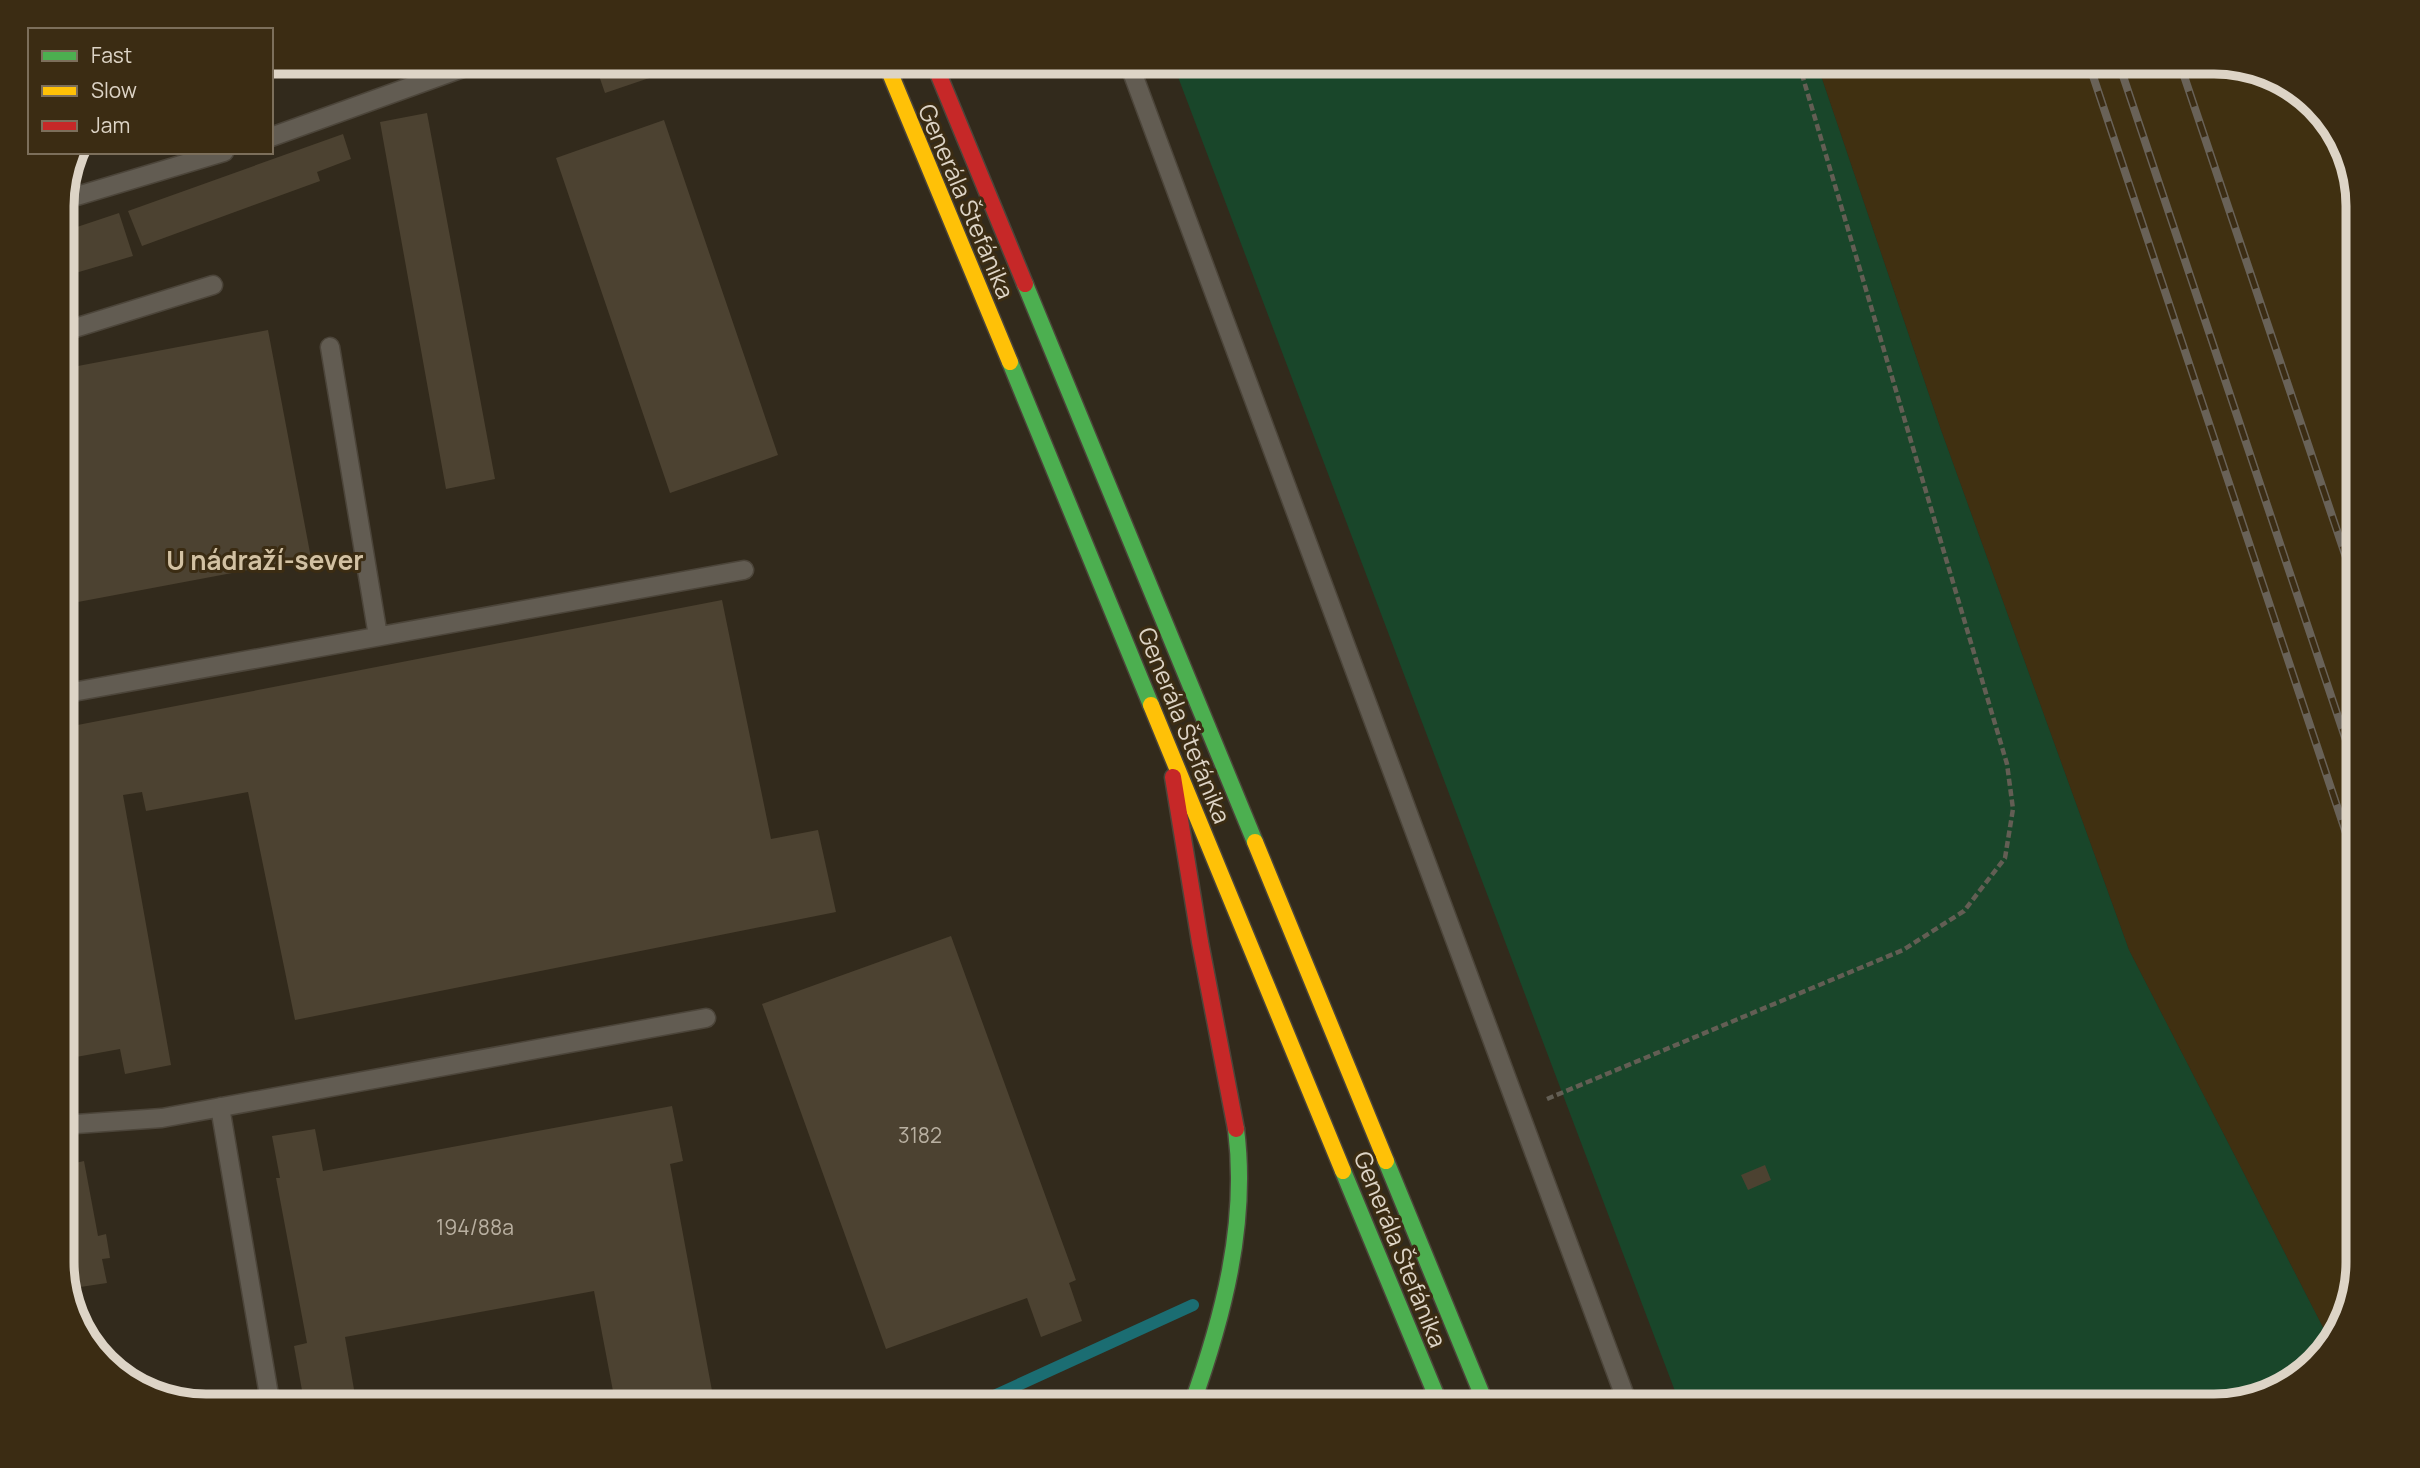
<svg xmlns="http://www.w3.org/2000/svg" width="2420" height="1468" viewBox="0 0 2420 1468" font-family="Manrope,sans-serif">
<rect width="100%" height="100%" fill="#322a1c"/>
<path fill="#403011" d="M1816,61H2214L2287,81L2339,133L2358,197L2359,1263L2339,1335L2331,1343L2129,950L1941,430Z"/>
<path fill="#19462a" d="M1172,61H1816L1941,430L2129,950L2331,1343L2287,1387L2215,1407H1681Z"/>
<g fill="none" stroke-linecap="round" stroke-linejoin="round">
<path stroke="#1b6d72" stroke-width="12" d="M970,1407L1193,1305"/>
</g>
<path fill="#4c4231" d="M613,61H660L664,73L605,93L596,67Z
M427,113L495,479L446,489L380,122Z
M664,120L778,455L670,493L556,158Z
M343,134L351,159L317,172L320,181L142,246L128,211Z
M119,213L133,256L62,277V232Z
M268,330L311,558L62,605V369Z
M722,600L771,839L818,830L836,912L295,1020L248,792L146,811L142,792L123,795L171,1065L125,1074L120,1049L65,1059L62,1040V728Z
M951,936L1076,1280L1069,1283L1082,1321L1041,1337L1027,1298L886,1349L762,1004Z
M672,1106L683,1161L670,1164L715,1407H616L594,1291L345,1337L357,1407H305L294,1346L307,1343L276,1178H280L272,1136L315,1129L323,1171Z
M84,1161L98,1236L106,1234L110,1258L102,1259L107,1283L67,1289L62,1271V1166Z
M1765,1165L1771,1180L1748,1190L1741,1175Z"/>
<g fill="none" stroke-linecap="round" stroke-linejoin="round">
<g stroke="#4c453a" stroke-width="21">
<path id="lane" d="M1128,61L1629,1407
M271,137L482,61
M62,196H77L224,152
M62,332L213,285
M330,347L378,636
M62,694L744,570
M220,1107L271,1407
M62,1125L162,1118L706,1018"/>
</g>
<g stroke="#4c453a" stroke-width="19">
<path id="fast" d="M1025,284L1255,842
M1010,362L1151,705
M1386,1161L1487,1407
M1343,1171L1441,1407
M1191,1407C1223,1318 1248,1224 1236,1129"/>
</g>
<g stroke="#4c453a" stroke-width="19">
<path id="slow" d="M885,61L1010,362
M1151,705L1343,1171
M1255,842L1386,1161"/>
</g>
<g stroke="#4c453a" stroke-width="19">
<path id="jam" d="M933,61L1025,284
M1173,777L1200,942L1236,1129"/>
</g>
<path stroke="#635e54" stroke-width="4.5" stroke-dasharray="7 3.5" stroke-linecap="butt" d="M1547,1099L1903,950L1964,911L2005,858L2013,809L2007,764L1798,61"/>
<use href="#lane" stroke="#625c52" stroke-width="18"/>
<use href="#fast" stroke="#4caf50" stroke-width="16"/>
<use href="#slow" stroke="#ffc107" stroke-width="16"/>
<use href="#jam" stroke="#c62828" stroke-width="16"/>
<g stroke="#696258" stroke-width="8">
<path id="rail" d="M2088,61L2359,872
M2118,61L2359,779
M2179,61L2359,596"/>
</g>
<use href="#rail" stroke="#3b2c13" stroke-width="5" stroke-dasharray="16" stroke-linecap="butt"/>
</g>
<g text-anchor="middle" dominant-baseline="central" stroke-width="6" stroke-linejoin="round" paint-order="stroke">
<g font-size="21" fill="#b9b0a1">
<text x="920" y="1135">3182</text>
<text x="475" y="1227">194/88a</text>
</g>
<g font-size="24" fill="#ddd4c6" stroke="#3b2c13">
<text transform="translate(967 201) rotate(67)">Generála Štefánika</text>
<text transform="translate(1185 725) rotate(68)">Generála Štefánika</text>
<text transform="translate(1401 1249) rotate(68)">Generála Štefánika</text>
</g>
<g font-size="26" font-weight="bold" fill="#d2c1a3" stroke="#3b2c13">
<text x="265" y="560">U nádraží-sever</text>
</g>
</g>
<path d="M0 0H2420V1468H0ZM206 74H2214A132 132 0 0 1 2346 206V1262A132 132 0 0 1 2214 1394H206A132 132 0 0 1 74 1262V206A132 132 0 0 1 206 74Z" fill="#3b2c13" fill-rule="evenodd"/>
<path fill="none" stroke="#ddd4c6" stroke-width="9" d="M206 74H2214A132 132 0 0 1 2346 206V1262A132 132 0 0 1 2214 1394H206A132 132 0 0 1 74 1262V206A132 132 0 0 1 206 74Z"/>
<rect x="28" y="28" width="245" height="126" fill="#3b2c13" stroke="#7c6f5b" stroke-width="2"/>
<rect x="42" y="51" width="35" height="10" fill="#4caf50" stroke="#7c6f5b" stroke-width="2"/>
<text x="91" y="63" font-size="21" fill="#ddd4c6">Fast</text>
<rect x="42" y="86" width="35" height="10" fill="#ffc107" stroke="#7c6f5b" stroke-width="2"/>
<text x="91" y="98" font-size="21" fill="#ddd4c6">Slow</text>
<rect x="42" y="121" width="35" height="10" fill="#c62828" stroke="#7c6f5b" stroke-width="2"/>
<text x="91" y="133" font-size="21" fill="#ddd4c6">Jam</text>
</svg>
